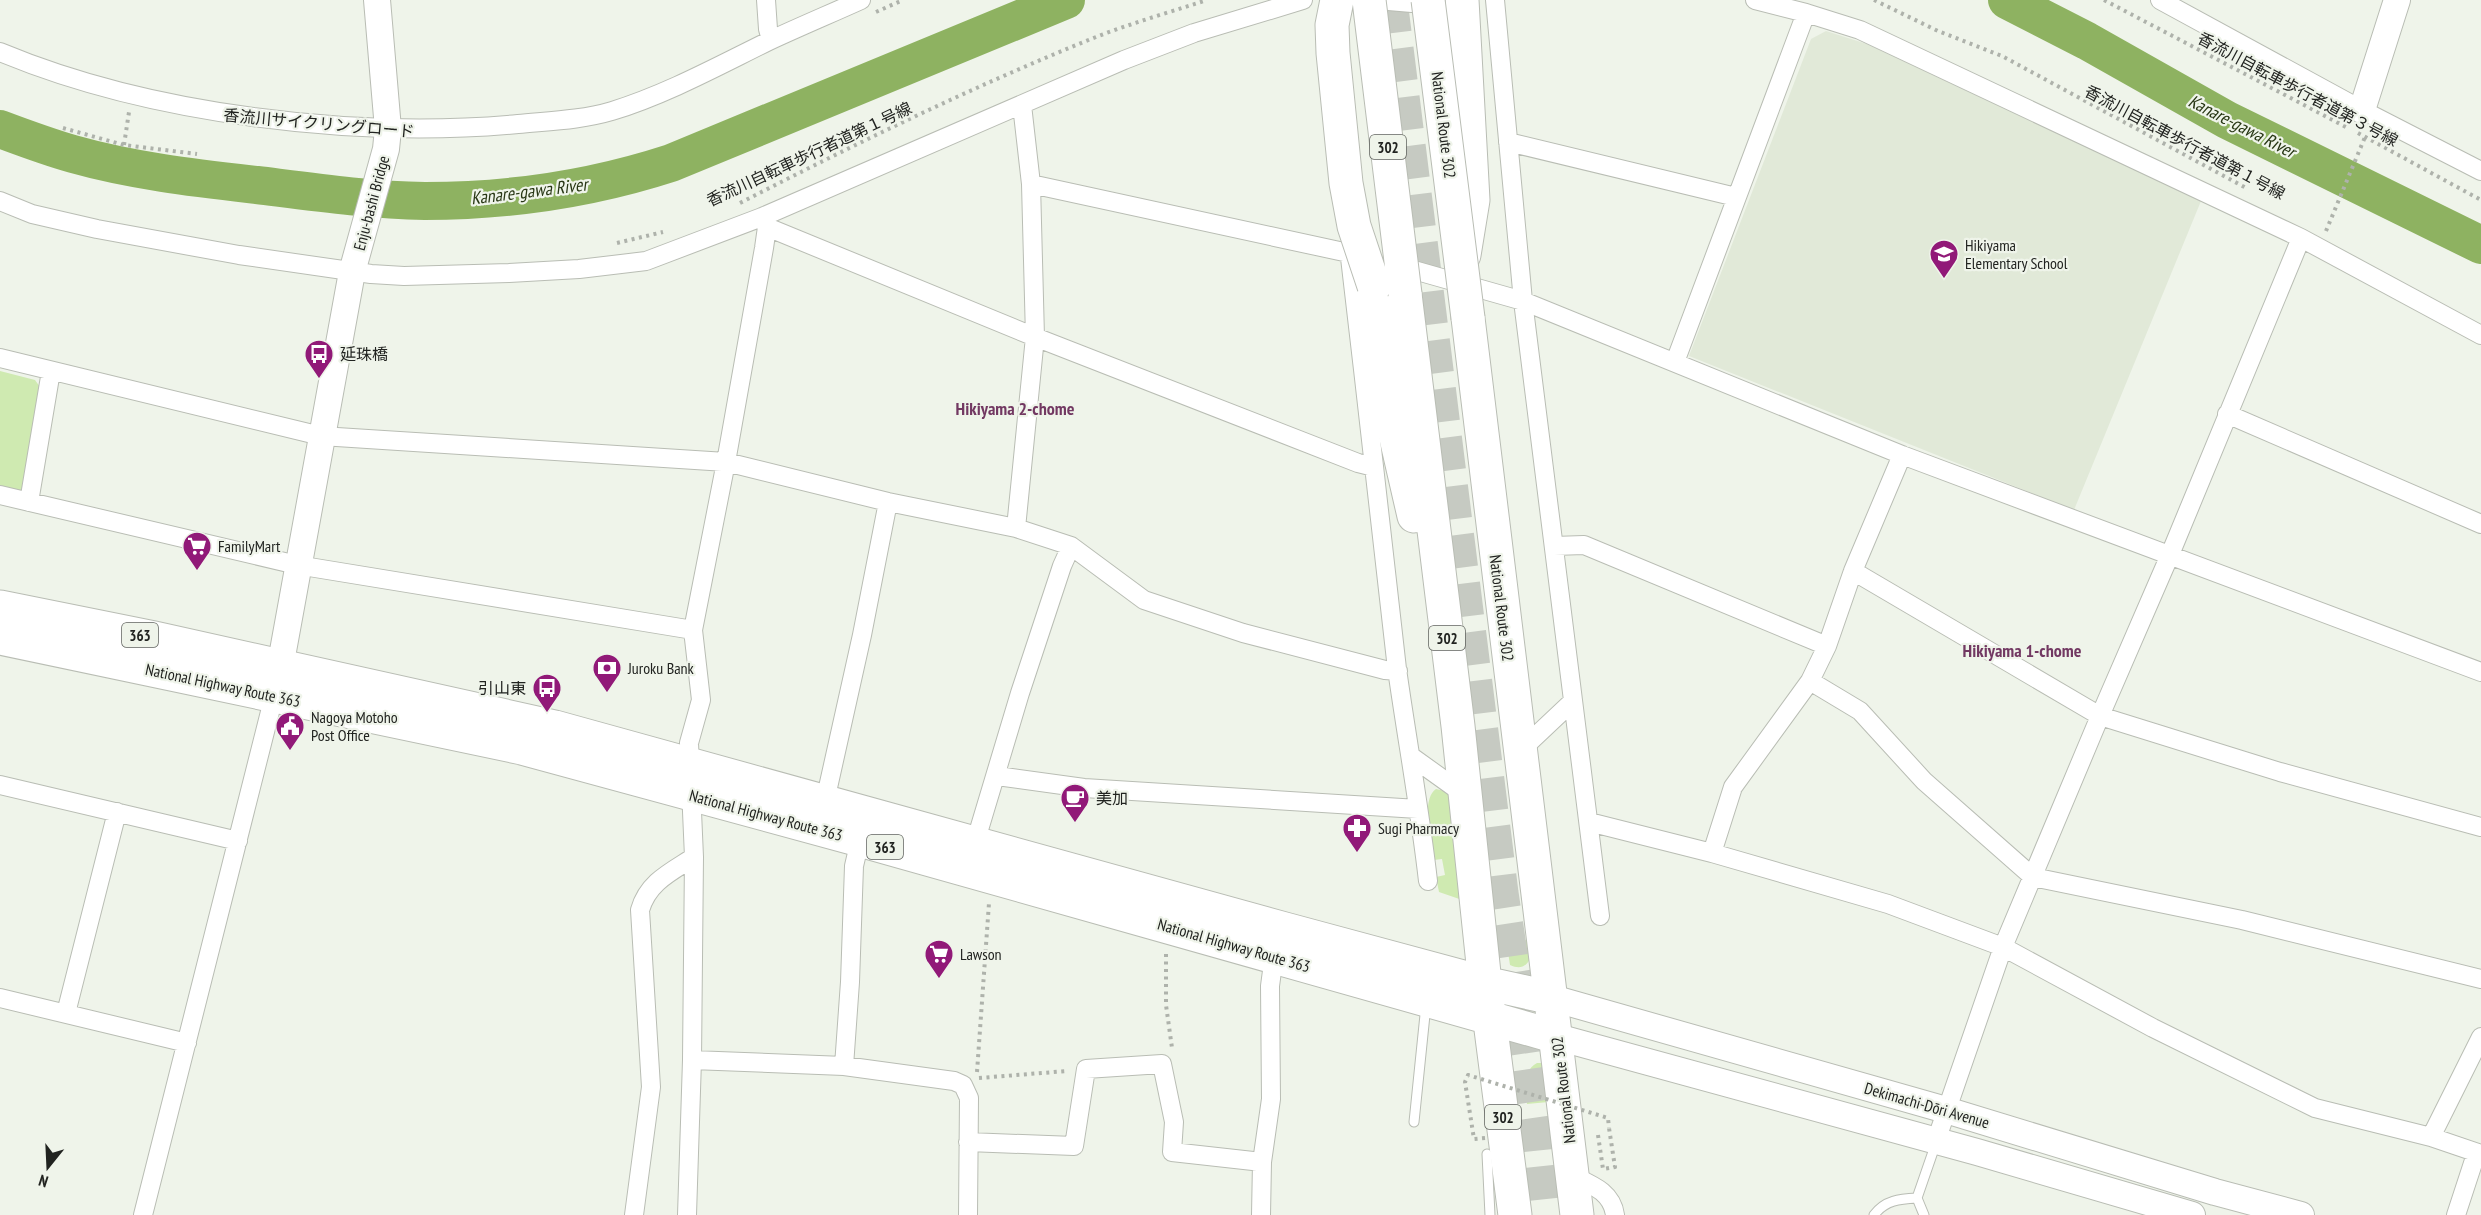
<svg xmlns="http://www.w3.org/2000/svg" width="2481" height="1215" viewBox="0 0 2481 1215" font-family="'PT Sans Narrow','Noto Sans JP',sans-serif">
<rect width="100%" height="100%" fill="#eff4ea"/>
<path fill="#e1e9d8" d="M1826,31L1867,44L2201,201L2074,510L1689,356L1811,39Z"/>
<path fill="#cfeab1" d="M0,371L35,380L40,387L26,489L15,493L0,489Z
M1436,789L1449,792L1471,903L1439,892L1436,877L1445,875L1442,859L1434,860C1432,842 1420,800 1436,789Z
M1505,933L1528,941L1530,959C1525,968 1519,969 1510,965Z
M1537,1063H1543L1559,1101L1527,1104C1526,1089 1522,1071 1537,1063Z"/>
<g fill="none" stroke-linecap="round" stroke-linejoin="round">
<path stroke="#8eb261" stroke-width="38" d="M2007,0L2087,41L2227,120L2481,245
M0,129C24,138 48,147 73,154C133,171 196,178 257,185C313,192 369,200 425,201C509,201 591,189 671,163L1066,0"/>
<path stroke="#c6cac2" stroke-width="33" stroke-dasharray="33 16" stroke-linecap="butt" d="M1391,0L1502,893L1536,1121L1546,1215"/>
<g stroke="#b9bdb4" stroke-width="11">
<path id="lane" d="M1414,1122L1426,1005
M1487,1154L1490,1215
M1874,1215C1885,1200 1900,1199 1917,1198
M1924,1215L1917,1198L1936,1143"/>
</g>
<g stroke="#b9bdb4" stroke-width="20">
<path id="street" d="M766,0L768,29L771,40
M1377,0L1412,3L1423,0
M1495,0L1523,301L1600,916
M1755,0L1806,13L1860,30L2301,238L2481,335
M2160,0L2362,110L2481,171
M0,52C151,115 356,139 518,124C548,121 582,120 612,111C667,94 718,66 769,41C799,27 830,14 861,0
M1508,142L1736,197
M1031,184L1367,257
M0,201L32,214L97,229L239,255L371,274L404,276L509,273L579,269L646,261L762,217L1124,60L1194,33L1303,0
M767,227L1035,337L1358,463L1374,467
M1349,249C1366,389 1380,530 1397,669C1407,740 1420,810 1428,881
M1396,265L1523,301L1902,455L2481,672
M0,358L321,436L726,462L888,502L1016,528L1071,546L1144,600L1243,633L1385,670L1398,671
M1675,362L1806,13
M2227,414L2481,524
M0,495L297,565L693,630
M29,502L51,371
M1016,528L1035,337L1031,184L1022,105
M1554,546L1584,545L1827,646
M1853,571L2100,716L2280,772L2481,827
M1810,681L1860,711L1924,781L2033,877L2242,920L2481,979
M1520,751L1573,701
M1412,757L1465,795
M997,776L1084,788L1418,809
M0,785L238,841
M825,801L862,635L888,502
M1589,822L1712,853L1888,904L2003,947L2153,1028L2315,1108L2431,1137L2481,1154
M975,843L1020,693L1062,566L1071,546
M1712,853L1733,787L1810,681L1827,646L1853,571L1902,455
M0,998L187,1043
M66,1013L117,812
M692,1060L844,1066L954,1081L963,1085L969,1098L968,1215
M844,1066L850,982L854,866L860,840
M2431,1137L2481,1037
M1936,1141L2003,947L2100,716L2169,557L2301,238
M968,1142L1074,1146L1086,1069L1162,1064L1174,1122L1172,1152L1262,1162
M1573,1176C1592,1185 1612,1192 1615,1215
M143,1215L274,696
M634,1215L651,1087L640,910C648,882 671,872 694,857
M687,1215L692,1060L694,857L689,743L701,700L693,630L726,462L764,248L767,227L762,217
M1261,1215L1262,1162L1271,1099L1270,986L1274,956
M2456,1215L2476,1154"/>
</g>
<g stroke="#b9bdb4" stroke-width="28">
<path id="secondary" d="M2362,110L2397,0
M277,684L352,272L386,149L388,129L377,0
M1552,998L1946,1110L2215,1192L2301,1215
M1557,1037L1977,1152L2192,1215"/>
</g>
<g stroke="#b9bdb4" stroke-width="35">
<path id="highway" d="M1462,0L1473,200L1464,255
M1374,286L1391,416L1414,516
M1405,294L1458,726L1485,983L1515,1215
M1468,318L1577,1215
M0,607L154,638L555,727L1285,929L1485,983L1552,998
M0,638L522,748L860,840L1557,1037"/>
</g>
<path stroke="#aeb2ab" stroke-width="4" stroke-dasharray="3 4.5" stroke-linecap="butt" d="M1874,0L1938,31L2002,56L2248,189
M2104,0L2346,127
M876,12L903,0
M63,128L124,145L197,154
M2358,133L2481,200
M124,145L129,112
M740,203C853,145 968,89 1086,41C1125,25 1167,13 1207,0
M2326,231L2365,137
M617,243L663,232
M1166,954V1005L1172,1048
M977,1072L989,903
M979,1078L1067,1071
M1598,1135L1603,1169L1615,1167L1609,1128"/>
<use href="#lane" stroke="#fff" stroke-width="9"/>
<use href="#street" stroke="#fff" stroke-width="18"/>
<use href="#secondary" stroke="#fff" stroke-width="26"/>
<use href="#highway" stroke="#fff" stroke-width="33"/>
<g stroke="#b9bdb4" stroke-width="35" stroke-linecap="butt">
<path id="highway-bridge" d="M1337,0L1332,25L1333,53L1346,183L1354,226L1374,286
M1369,0L1405,294
M1428,0L1468,318"/>
</g>
<path stroke="#aeb2ab" stroke-width="4" stroke-dasharray="3 4.5" stroke-linecap="butt" d="M1485,1138L1474,1139L1465,1082L1468,1075L1608,1118L1609,1128"/>
<use href="#highway-bridge" stroke="#fff" stroke-width="33"/>
</g>
<defs>
<g id="school-pin" transform="scale(1.5)"><path d="M0 17L-7.5 6A9.5 9.5 0 1 1 7.5 6Z" fill="#911978" stroke="#eff4ea"/><path d="M0-5L7-2L0 1L-7-2ZM-4 1L0 2.5L4 1V4Q0 6-4 4Z" fill="#fff"/></g>
<g id="bus-pin" transform="scale(1.5)"><path d="M0 17L-7.5 6A9.5 9.5 0 1 1 7.5 6Z" fill="#911978" stroke="#eff4ea"/><path d="M-5-6H5V4H4V6H2V4H-2V6H-4V4H-5ZM-3.5-4V0h7V-4ZM-3.5 1.2v1.5H-2V1.2ZM2 1.2v1.5H3.5V1.2Z" fill="#fff"/></g>
<g id="supermarket-pin" transform="scale(1.5)"><path d="M0 17L-7.5 6A9.5 9.5 0 1 1 7.5 6Z" fill="#911978" stroke="#eff4ea"/><path d="M-6-5.5h2.5l.6 2H6L4.5 2H-2.5L-4.4-4H-6ZM-1.5 3.2a1.3 1.3 0 1 0 .1 0ZM3 3.2a1.3 1.3 0 1 0 .1 0Z" fill="#fff"/></g>
<g id="bank-pin" transform="scale(1.5)"><path d="M0 17L-7.5 6A9.5 9.5 0 1 1 7.5 6Z" fill="#911978" stroke="#eff4ea"/><path d="M-6-4H6V4H-6ZM0-2.3a2.3 2.3 0 1 0 0 4.6a2.3 2.3 0 1 0 0-4.6Z" fill="#fff"/></g>
<g id="civic-pin" transform="scale(1.5)"><path d="M0 17L-7.5 6A9.5 9.5 0 1 1 7.5 6Z" fill="#911978" stroke="#eff4ea"/><path d="M-.6-6.5H3V-4.5H.6V-3L4-1V1h2V6H-6V1h2V-1L-.6-3ZM-1.2 2.5V6h2.4V2.5Z" fill="#fff"/></g>
<g id="cafe-pin" transform="scale(1.5)"><path d="M0 17L-7.5 6A9.5 9.5 0 1 1 7.5 6Z" fill="#911978" stroke="#eff4ea"/><path d="M-5.5-4.5H6V0H3Q3 3.5 0 3.5H-2.5Q-5.5 3.5-5.5 0ZM3-3.2v2h1.7v-2ZM-6 4.5H4V6H-6Z" fill="#fff"/></g>
<g id="pharmacy-pin" transform="scale(1.5)"><path d="M0 17L-7.5 6A9.5 9.5 0 1 1 7.5 6Z" fill="#911978" stroke="#eff4ea"/><path d="M-2-6h4v4h4v4h-4v4h-4v-4h-4v-4h4Z" fill="#fff"/></g>
</defs>
<g fill-rule="evenodd">
<use href="#school-pin" x="1944" y="254"/>
<use href="#bus-pin" x="319" y="354"/>
<use href="#supermarket-pin" x="197" y="546"/>
<use href="#bank-pin" x="607" y="668"/>
<use href="#bus-pin" x="547" y="688"/>
<use href="#civic-pin" x="290" y="726"/>
<use href="#cafe-pin" x="1075" y="798"/>
<use href="#pharmacy-pin" x="1357" y="828"/>
<use href="#supermarket-pin" x="939" y="954"/>
</g>
<g text-anchor="middle" dominant-baseline="central" stroke-width="4.5" stroke-linejoin="round" paint-order="stroke">
<g fill="#eff4ea" stroke="#5f625d" stroke-width="1.5">
<rect x="1370" y="135" width="36" height="24" rx="4.5"/>
<rect x="122" y="623" width="36" height="24" rx="4.5"/>
<rect x="1429" y="626" width="36" height="24" rx="4.5"/>
<rect x="867" y="835" width="36" height="24" rx="4.5"/>
<rect x="1485" y="1105" width="36" height="24" rx="4.5"/>
</g>
<g font-size="15" font-weight="bold" fill="#212320">
<text x="1388" y="147">302</text>
<text x="140" y="635">363</text>
<text x="1447" y="638">302</text>
<text x="885" y="847">363</text>
<text x="1503" y="1117">302</text>
</g>
<g font-size="16" fill="#212320" stroke="#eff4ea">
<text transform="translate(2298 89) rotate(28)">香流川自転車歩行者道第３号線</text>
<text transform="translate(319 123) rotate(5)">香流川サイクリングロード</text>
<text transform="translate(1444 125) rotate(83)">National Route 302</text>
<text transform="translate(2185 142) rotate(28)">香流川自転車歩行者道第１号線</text>
<text transform="translate(809 154) rotate(-25)">香流川自転車歩行者道第１号線</text>
<text transform="translate(371 203) rotate(-75)">Enju-bashi Bridge</text>
<text transform="translate(1502 608) rotate(83)">National Route 302</text>
<text transform="translate(223 685) rotate(12)">National Highway Route 363</text>
<text transform="translate(766 815) rotate(15)">National Highway Route 363</text>
<text transform="translate(1234 945) rotate(16)">National Highway Route 363</text>
<text transform="translate(1563 1090) rotate(-97)">National Route 302</text>
<text transform="translate(1927 1105) rotate(16)">Dekimachi-Dōri Avenue</text>
</g>
<g font-size="16" fill="#212320" stroke="#eff4ea" text-anchor="start">
<text x="1965" y="245">Hikiyama<tspan x="1965" dy="18">Elementary School</tspan></text>
<text x="340" y="354">延珠橋</text>
<text x="218" y="546">FamilyMart</text>
<text x="628" y="668">Juroku Bank</text>
<text x="526" y="688" text-anchor="end">引山東</text>
<text x="311" y="717">Nagoya Motoho<tspan x="311" dy="18">Post Office</tspan></text>
<text x="1096" y="798">美加</text>
<text x="1378" y="828">Sugi Pharmacy</text>
<text x="960" y="954">Lawson</text>
</g>
<g font-size="18" font-style="italic" fill="#283715" stroke="#eff4ea">
<text transform="translate(2242 126) rotate(27)">Kanare-gawa River</text>
<text transform="translate(529 191) rotate(-7)">Kanare-gawa River</text>
</g>
<g font-size="18" font-weight="bold" fill="#723862" stroke="#eff4ea">
<text x="1015" y="408">Hikiyama 2-chome</text>
<text x="2022" y="650">Hikiyama 1-chome</text>
</g>
</g>
<g transform="translate(48 1167) rotate(198)" stroke="#eff4ea" stroke-width="4.5" paint-order="stroke">
<path d="M0-4.5L10 22L0 15L-10 22Z" fill="#212320"/>
<text y="-9" font-size="16" font-weight="bold" text-anchor="middle" fill="#212320">N</text>
</g>
</svg>
